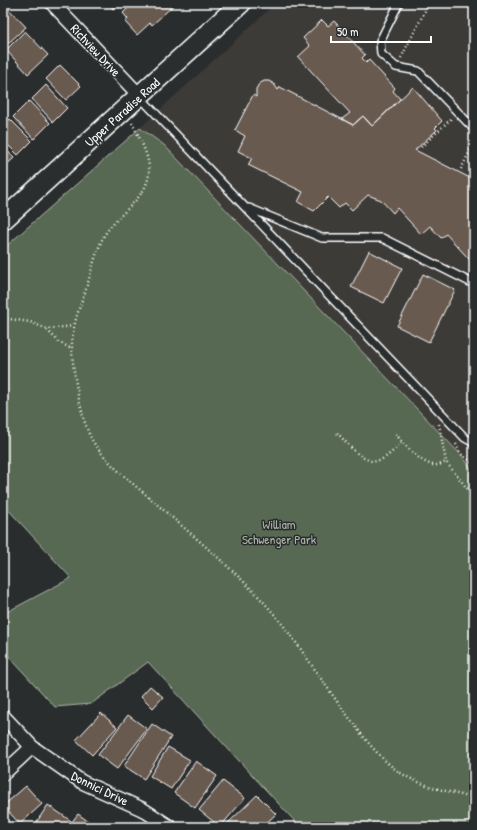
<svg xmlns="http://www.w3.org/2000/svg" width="477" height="830" viewBox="0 0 477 830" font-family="'Patrick Hand',sans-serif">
<rect width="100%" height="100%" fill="#2a2d2e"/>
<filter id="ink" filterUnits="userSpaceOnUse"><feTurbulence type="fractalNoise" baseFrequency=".025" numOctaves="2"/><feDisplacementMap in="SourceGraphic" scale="8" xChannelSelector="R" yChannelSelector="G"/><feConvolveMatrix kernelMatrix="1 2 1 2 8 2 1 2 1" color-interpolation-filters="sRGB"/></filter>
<g filter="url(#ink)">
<path fill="#3d3a38" d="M276,3H474V474L464,458L164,145L140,128Z"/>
<path fill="#586953" stroke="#acb4a9" d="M140,128L164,145L464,458L474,474V827H300L148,662L91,704L55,707L3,650V614L71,578L3,504V249Z"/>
<path fill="#695a50" stroke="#fff" d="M3,3L26,27L4,47L3,46Z
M104,3H120L113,9L110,5L107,7Z
M133,3H137L141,7L145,3H176L152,25L150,23L137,35L125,22L128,19L123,13Z
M322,20L328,26L334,21L365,55L362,58L366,63L369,60L395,88L393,91L400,99L372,126L363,116L353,125L342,119L350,113L298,57L310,46L303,38Z
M25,31L48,55L28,74L6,50Z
M60,65L81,86L66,100L46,79Z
M264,81H269L274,84L278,90L280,87L353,125L363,116L372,126L413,87L442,121L435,128L437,130L415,150L474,180V254L469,259L446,234L441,238L430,226L421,234L397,208L393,213L381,200L368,195L352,210L345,203L339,208L328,197L314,211L298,202L303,192L248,165L252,158L238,151L245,136L235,130L253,95L256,97V89L259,84Z
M46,85L67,108L53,122L32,99Z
M29,101L50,123L34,139L13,117Z
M10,119L32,141L18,155L3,140V126Z
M3,146L14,158L3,168Z
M369,251L402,268L384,303L351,287Z
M423,274L455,290L429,342L397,326Z
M150,686L163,697L153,708L141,696Z
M101,713L117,727L92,755L76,740Z
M128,715L147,729L117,769L98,755Z
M152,724L171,737L144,779L124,766Z
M168,747L190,760L171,789L150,776Z
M196,761L217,776L195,808L174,793Z
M223,781L245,798L220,827L199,810Z
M26,786L42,804L20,824L3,806Z
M257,795L276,814L262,827H224Z
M48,805L71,821L66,827H33Z
M78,814L96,827H68Z"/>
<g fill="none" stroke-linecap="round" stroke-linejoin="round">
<g stroke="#fff" stroke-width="10">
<path id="lane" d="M399,3L380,41L381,54L396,67L418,71L474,129
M140,97L465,438L474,443
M249,208L322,238H382L474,284"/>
</g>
<g stroke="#fff" stroke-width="16">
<path id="street" d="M52,3L140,96
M3,716L32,747L82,782L142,809L170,827
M3,774L32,747"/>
</g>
<g stroke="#fff" stroke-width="22">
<path id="secondary" d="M3,220L241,3"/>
</g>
<path stroke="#fff" stroke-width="2.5" stroke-dasharray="1 3" stroke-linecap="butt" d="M401,58L429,3
M132,123C139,137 150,156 149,172C148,199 116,214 104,236C96,251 92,269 87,286C80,307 71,327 72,350C73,373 81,420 92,440C106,463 131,482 151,499C186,530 223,560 256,594C294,633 320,681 354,724C366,741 382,760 399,772C421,786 449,792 474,798
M421,147L451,119
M461,169L474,143
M3,318L30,322L47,329L73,326
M47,330L59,342L72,349
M439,424L446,462L474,497
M337,433C347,442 364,467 380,460C388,457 396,448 402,442
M396,434C403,444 424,467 437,465C440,465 443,463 446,462
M456,444L460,453L474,464"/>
<use href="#lane" stroke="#2a2d2e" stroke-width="7"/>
<use href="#street" stroke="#2a2d2e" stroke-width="13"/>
<use href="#secondary" stroke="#2a2d2e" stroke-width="19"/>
</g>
</g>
<g text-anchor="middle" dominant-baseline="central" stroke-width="3" stroke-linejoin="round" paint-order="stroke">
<g font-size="13" fill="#fff" stroke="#2a2d2e">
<text transform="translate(96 50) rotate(47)">Richview Drive</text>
<text transform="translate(122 112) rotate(-42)">Upper Paradise Road</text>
<text transform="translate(100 788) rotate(26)">Donnici Drive</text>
</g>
<g font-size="13" fill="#acb4a9" stroke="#2a2d2e">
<text x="279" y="524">William<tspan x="279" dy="15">Schwenger Park</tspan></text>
</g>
</g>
<rect width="477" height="830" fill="none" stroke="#2a2d2e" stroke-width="16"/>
<rect x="8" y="8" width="461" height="814" fill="none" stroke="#fff" stroke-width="1.5" filter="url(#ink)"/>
<path d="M331 36v6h100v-6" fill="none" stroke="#ffffff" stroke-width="2"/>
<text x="337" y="36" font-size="12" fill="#ffffff" stroke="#2a2d2e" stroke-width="3" paint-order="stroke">50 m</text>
</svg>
